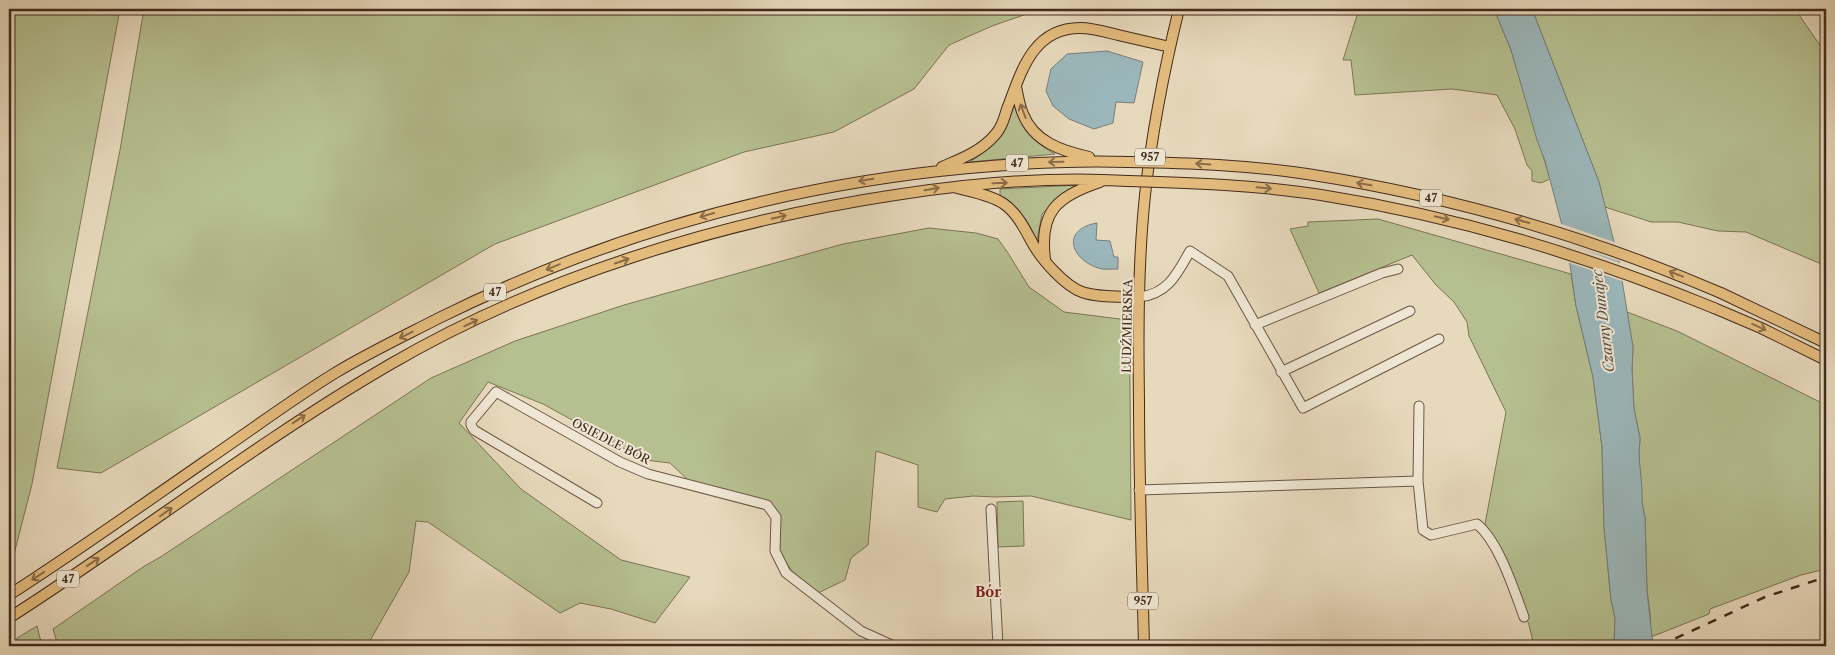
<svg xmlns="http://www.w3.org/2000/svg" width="1835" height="655" viewBox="0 0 1835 655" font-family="'Libre Caslon Text',serif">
<rect width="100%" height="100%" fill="#e7d9bc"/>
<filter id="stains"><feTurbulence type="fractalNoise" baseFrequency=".004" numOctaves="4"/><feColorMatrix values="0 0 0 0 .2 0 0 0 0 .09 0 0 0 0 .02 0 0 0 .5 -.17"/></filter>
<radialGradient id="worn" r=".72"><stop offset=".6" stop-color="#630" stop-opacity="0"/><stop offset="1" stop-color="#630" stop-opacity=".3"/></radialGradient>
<path fill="#b6bf90" stroke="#7c7556" d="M9,9H120L32,484L11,566L9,568Z
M144,9H1041L992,26L949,45L914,89L834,132L744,152L495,244L101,473L57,468L120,150Z
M1359,9H1494L1511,50L1550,179L1541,183L1532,181V171L1527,165L1515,129L1497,95L1452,89L1355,95L1351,60H1343Z
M1532,9H1795L1826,54V266L1746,232L1718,231L1678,222H1651L1605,207L1599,182Z
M1014,105C1022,127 1035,144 1055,154L970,162C994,145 1006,133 1014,105Z
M1080,185L1066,192L1042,214L1037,240C1027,219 1020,208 1000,195V189Z
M1378,219L1571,274L1576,306L1593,377L1602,447L1604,527L1611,600L1615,618L1614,646H1534L1529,625L1507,565L1485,524L1506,412L1469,336L1467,322L1454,302L1436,285L1412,255L1319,293L1290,229L1308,226V222Z
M929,228L976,233L998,239L1008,253L1029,287L1064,312L1128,320L1130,383L1131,520L1031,496L995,497L973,496L945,499L937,512L918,507V465L876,451L868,545L851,558L845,580L818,593L793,572L779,553V517L771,503L690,482L670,463L645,460L543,404L488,382L459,423L521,489L621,560L690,577L655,623L611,609L580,603L560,613L428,522L416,521L409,572L367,646H58L53,629L143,567L162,556L431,378L515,341L624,305L843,244Z
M1627,312L1677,331L1826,405V569L1801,575L1710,609L1709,614L1651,637L1650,613L1647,591L1645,518L1642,502L1639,456L1640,438L1634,409L1632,369L1633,347Z
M1023,501L1024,546L998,547L997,502Z
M37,626L42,646H16L17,638Z"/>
<path fill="#9bb7bb" stroke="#787f7b" d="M1494,9H1532L1599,182L1619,262L1633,347L1632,369L1634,409L1640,438L1639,456L1642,489V502L1645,518L1647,591L1653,646H1614L1615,618L1611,600L1604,527L1602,447L1593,377L1576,306L1567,244L1545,161L1537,140L1511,50Z
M1107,51L1143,62L1134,103L1116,102L1113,123L1094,129L1069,119L1053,106L1046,91L1051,69L1067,54Z
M1097,223L1096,240L1110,241L1114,257H1118V269C1111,269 1103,270 1098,268C1069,258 1062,229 1097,223Z"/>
<path fill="#e7d9bc" d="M1559,223L1617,243L1622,262L1577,247L1622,264L1625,282L1567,262Z"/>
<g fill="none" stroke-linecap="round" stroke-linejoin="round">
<g stroke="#6c5644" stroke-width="11">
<path id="minor" d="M1139,297C1168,294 1177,274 1190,251L1228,276L1303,408L1439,339
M1255,325L1382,273L1398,269
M1281,372L1410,311
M1419,406L1418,481L1423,530L1431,535L1477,524C1499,542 1514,590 1524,617
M1139,490L1418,481
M597,503L474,430L471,425V422L496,392L620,462L648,474L767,505L776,517L775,551L786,573L861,631L894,646
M991,509L998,646"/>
</g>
<g stroke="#432b1c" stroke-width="12">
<path id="major" d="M1016,87C1018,95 1019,105 1023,114C1034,142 1062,151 1089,157
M942,167C960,159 980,152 994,136C1001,129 1004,119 1007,109C1021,73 1032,28 1080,28C1093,28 1106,32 1118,35C1135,39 1153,43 1170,47
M957,188C972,192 991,195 1004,204C1018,214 1025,230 1033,244C1042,260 1065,286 1082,292C1099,298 1121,296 1139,297
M1045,259C1039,212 1057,196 1100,182
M1721,293L1826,343
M1714,308L1761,328L1826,360
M9,595C76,552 142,505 207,460C250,431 291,400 335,373C368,353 404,336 439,318C605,236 784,185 969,168C1023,163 1076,160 1129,162
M9,618C137,536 257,442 389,365C539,277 723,221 895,195C972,183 1050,176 1128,181
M1144,646C1142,564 1139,482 1139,400C1138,332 1138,263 1145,195C1152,132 1164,70 1179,9"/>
</g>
<use href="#minor" stroke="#efe6d3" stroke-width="9"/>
<use href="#major" stroke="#e4bc7e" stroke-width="10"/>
<path stroke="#432b1c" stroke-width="2.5" stroke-dasharray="9 9" stroke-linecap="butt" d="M1659,646L1765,597L1826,577"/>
<g stroke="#432b1c" stroke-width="12" stroke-linecap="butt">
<path id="major-bridge" d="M1129,162C1189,163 1248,165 1307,174C1449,196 1588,236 1721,293
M1128,181C1192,183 1257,185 1321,195C1460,217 1584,255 1714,308"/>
</g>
<use href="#major-bridge" stroke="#e4bc7e" stroke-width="10"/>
</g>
<defs><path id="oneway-shaft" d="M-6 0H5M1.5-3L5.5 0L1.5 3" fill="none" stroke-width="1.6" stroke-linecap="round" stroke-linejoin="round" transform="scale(1.25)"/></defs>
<g stroke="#8b6c48">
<use href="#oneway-shaft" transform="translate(1023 111) rotate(-111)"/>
<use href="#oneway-shaft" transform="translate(1056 162) rotate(179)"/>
<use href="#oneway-shaft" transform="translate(1203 164) rotate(-176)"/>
<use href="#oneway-shaft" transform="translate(866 180) rotate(170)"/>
<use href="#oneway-shaft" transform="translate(1000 183) rotate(-2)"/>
<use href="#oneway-shaft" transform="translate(1364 184) rotate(-170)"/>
<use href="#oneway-shaft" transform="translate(1264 188) rotate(5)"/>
<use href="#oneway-shaft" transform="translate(932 189) rotate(-9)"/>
<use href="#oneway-shaft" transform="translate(707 215) rotate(164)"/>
<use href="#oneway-shaft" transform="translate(779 217) rotate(-14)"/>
<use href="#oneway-shaft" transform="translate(1442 218) rotate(13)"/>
<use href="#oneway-shaft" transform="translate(1522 221) rotate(-164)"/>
<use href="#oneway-shaft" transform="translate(622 261) rotate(-19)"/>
<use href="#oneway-shaft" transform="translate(553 267) rotate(158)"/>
<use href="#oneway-shaft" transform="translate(1676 274) rotate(-159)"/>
<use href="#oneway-shaft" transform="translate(471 323) rotate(-26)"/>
<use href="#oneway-shaft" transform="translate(1759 327) rotate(24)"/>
<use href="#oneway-shaft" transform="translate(406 335) rotate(153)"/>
<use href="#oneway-shaft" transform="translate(299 419) rotate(-33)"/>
<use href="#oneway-shaft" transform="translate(166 512) rotate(-35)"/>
<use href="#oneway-shaft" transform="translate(93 562) rotate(-34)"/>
<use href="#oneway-shaft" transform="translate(38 576) rotate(146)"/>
</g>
<g text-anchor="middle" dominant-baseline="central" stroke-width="4" stroke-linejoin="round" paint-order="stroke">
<g fill="#efe6d3" stroke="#776353" stroke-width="1">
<rect x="1135" y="148.5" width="30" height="17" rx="4"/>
<rect x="1006" y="154.5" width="22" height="17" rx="4"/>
<rect x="1420" y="189.5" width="22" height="17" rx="4"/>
<rect x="484" y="283.5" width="22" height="17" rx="4"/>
<rect x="57" y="570.5" width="22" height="17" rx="4"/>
<rect x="1128" y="592.5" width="30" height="17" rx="4"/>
</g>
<g font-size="11" font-weight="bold" fill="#432b1c">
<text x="1150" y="157">957</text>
<text x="1017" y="163">47</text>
<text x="1431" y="198">47</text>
<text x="495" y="292">47</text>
<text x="68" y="579">47</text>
<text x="1143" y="601">957</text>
</g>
<g font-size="12" fill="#432b1c" stroke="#efe6d3">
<text transform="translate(1127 326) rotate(-89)">LUDŹMIERSKA</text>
<text transform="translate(611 441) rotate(27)">OSIEDLE BÓR</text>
</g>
<g font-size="14" font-style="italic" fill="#594e44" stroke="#efe6d3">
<text transform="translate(1603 321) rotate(-97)">Czarny Dunajec</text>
</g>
<g font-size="14" font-weight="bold" fill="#7a1f14" stroke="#efe6d3">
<text x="988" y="592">Bór</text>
</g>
</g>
<rect width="1835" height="655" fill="none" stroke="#e7d9bc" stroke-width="30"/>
<rect x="10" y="10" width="1815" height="635" fill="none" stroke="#432b1c" stroke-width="2.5"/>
<rect x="15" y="15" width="1805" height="625" fill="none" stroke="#432b1c"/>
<rect width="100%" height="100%" filter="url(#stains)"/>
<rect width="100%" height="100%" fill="url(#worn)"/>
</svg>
